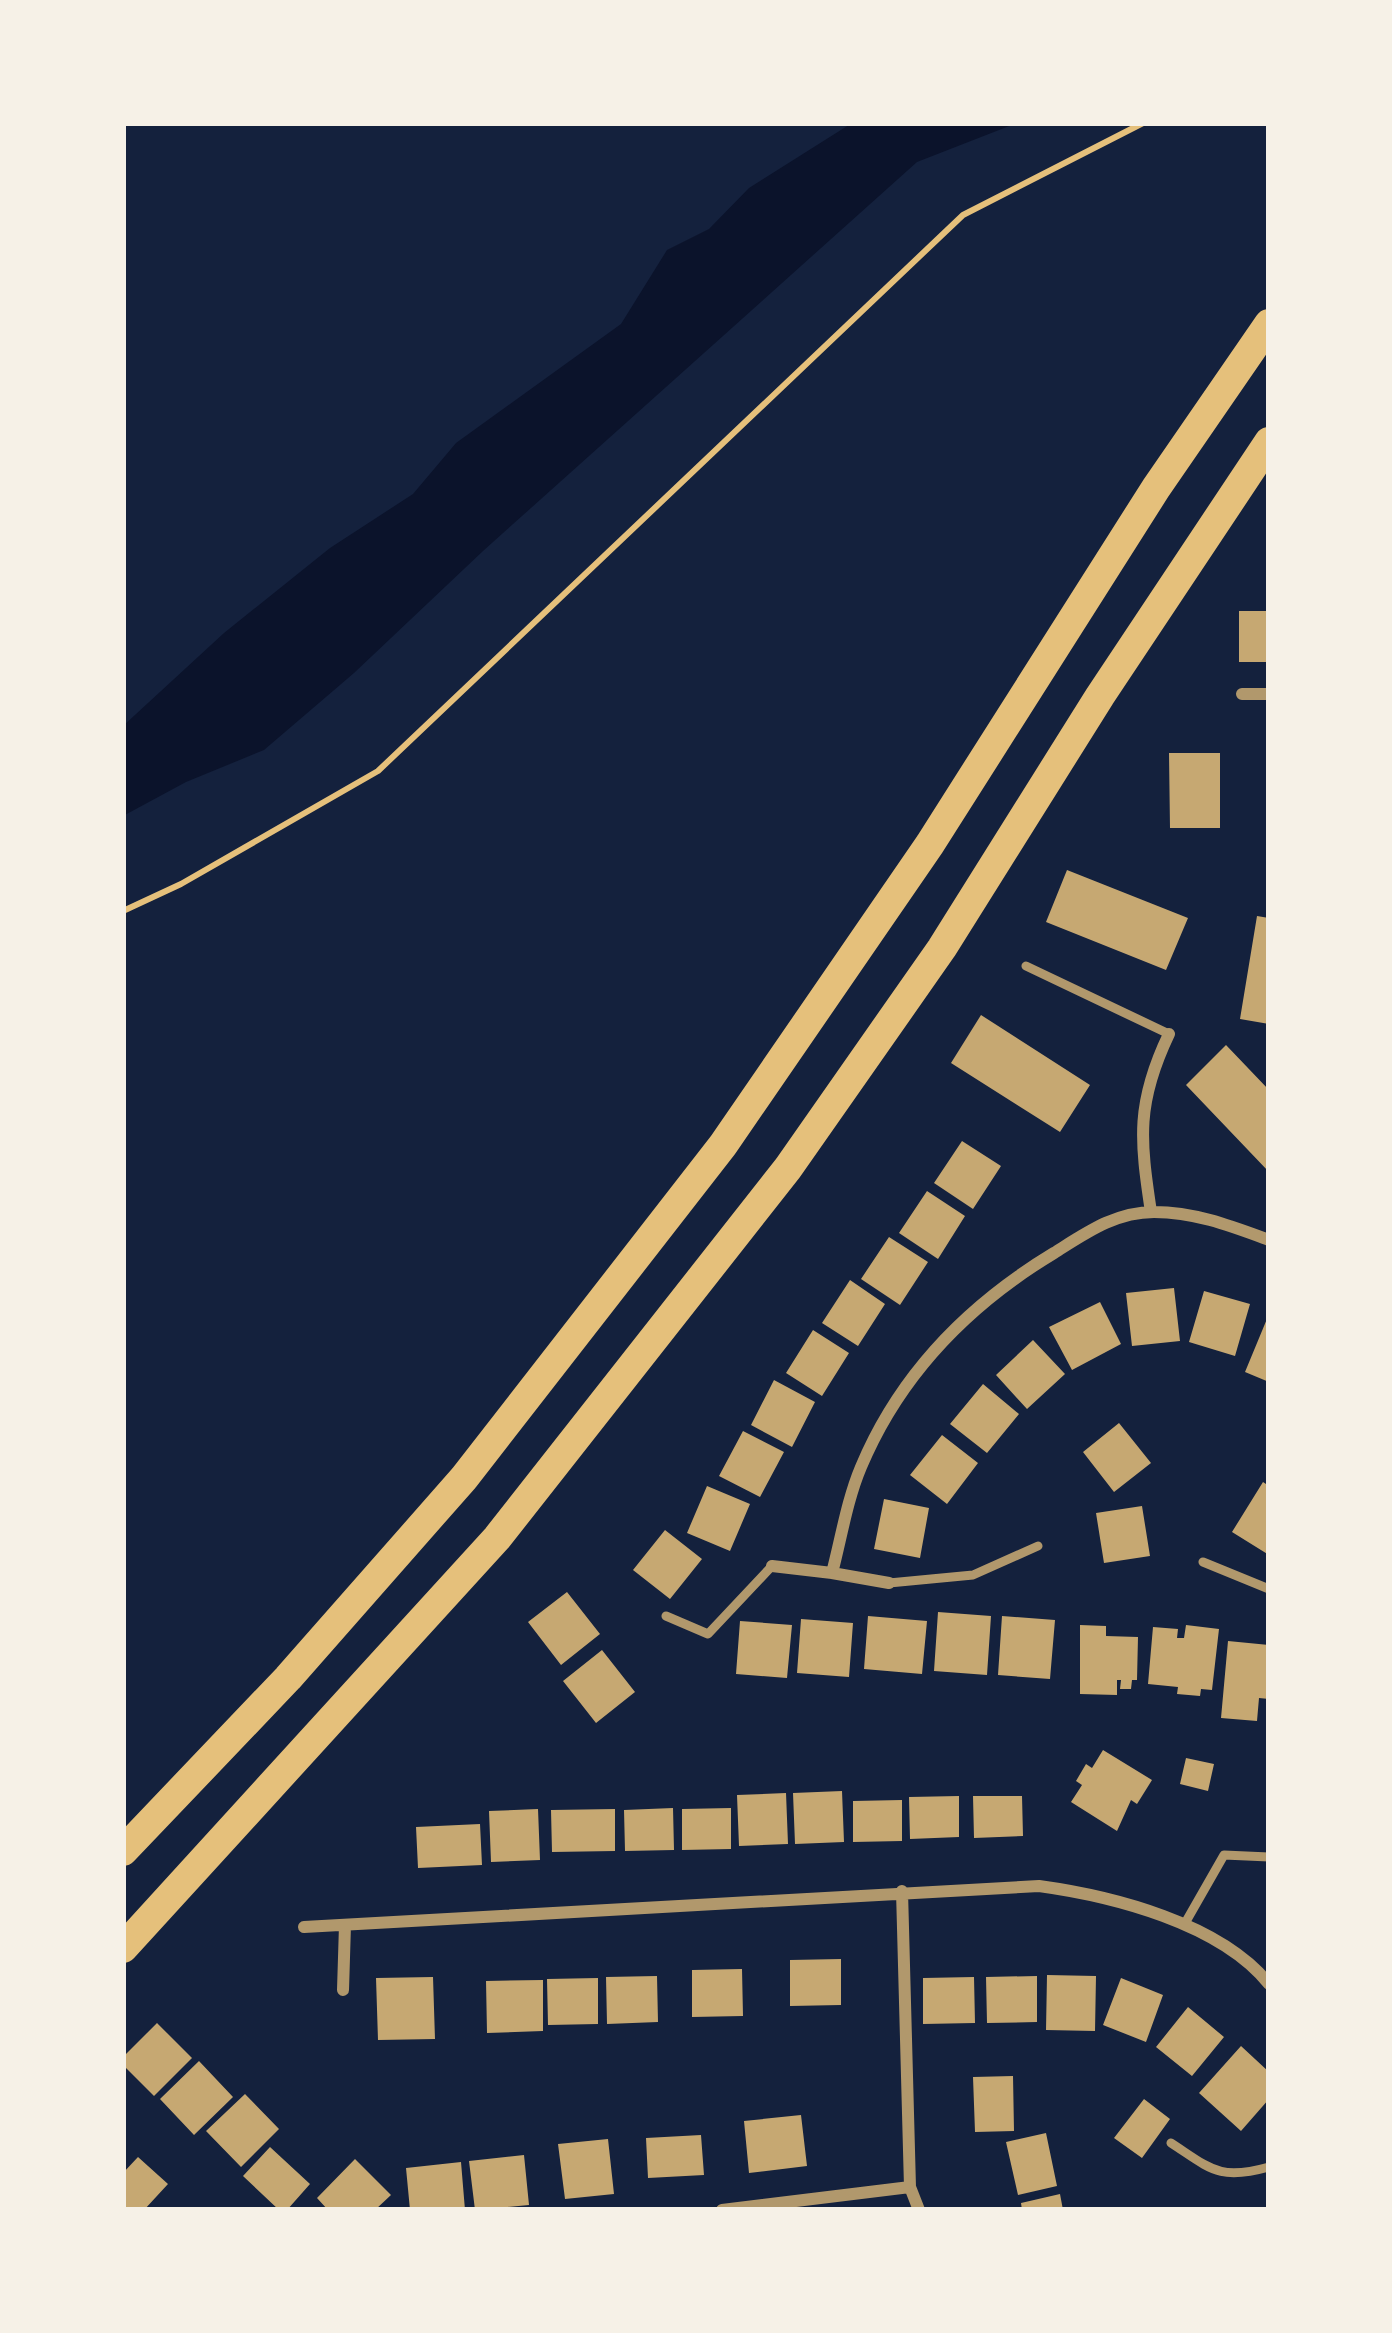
<svg xmlns="http://www.w3.org/2000/svg" width="1392" height="2333" viewBox="0 0 1392 2333" font-family="'Libre Baskerville',serif">
<rect width="100%" height="100%" fill="#14213d"/>
<path fill="#0b132b" d="M852,123H1017L917,162L483,551L354,673L264,750L186,782L123,816V726L224,633L330,548L413,494L456,443L621,324L667,250L709,229L749,188Z"/>
<path fill="#c6a872" d="M1239,611H1269V662H1239Z
M1169,753H1220V828H1170Z
M1067,870L1188,918L1166,970L1046,922Z
M1257,916L1269,918V1024L1240,1019Z
M981,1015L1090,1085L1060,1132L951,1063Z
M1226,1045L1269,1090V1172L1186,1085Z
M962,1141L1001,1166L973,1209L934,1183Z
M927,1191L965,1216L938,1259L899,1233Z
M889,1237L928,1262L900,1305L861,1279Z
M850,1280L885,1304L858,1346L822,1323Z
M1174,1288L1180,1341L1132,1346L1126,1293Z
M1204,1291L1250,1304L1235,1356L1189,1342Z
M1100,1302L1121,1344L1072,1370L1049,1327Z
M1269,1314V1382L1245,1372Z
M813,1330L849,1353L822,1396L786,1373Z
M1033,1340L1065,1374L1027,1409L996,1375Z
M774,1380L815,1402L792,1447L751,1425Z
M983,1384L1019,1414L987,1453L950,1424Z
M1119,1423L1151,1463L1114,1492L1083,1452Z
M743,1431L784,1452L760,1497L719,1476Z
M942,1435L978,1463L947,1504L910,1475Z
M1263,1482L1269,1486V1555L1232,1532Z
M707,1486L750,1504L730,1551L687,1533Z
M884,1499L929,1508L920,1558L874,1549Z
M1142,1506L1150,1556L1104,1563L1096,1513Z
M665,1530L702,1559L670,1599L633,1570Z
M567,1592L600,1634L561,1665L528,1622Z
M938,1612L991,1616L987,1675L934,1671Z
M868,1616L927,1621L922,1674L864,1669Z
M1002,1616L1055,1620L1050,1679L998,1675Z
M801,1619L853,1623L849,1677L797,1673Z
M740,1621L792,1625L787,1678L736,1674Z
M1080,1625L1106,1626V1636L1138,1637L1137,1680H1132L1131,1689H1120L1121,1680H1117V1695L1080,1694Z
M1186,1625L1219,1629L1212,1690L1201,1689L1200,1696L1177,1694L1178,1687L1148,1684L1153,1627L1178,1629L1177,1638H1184Z
M1228,1641L1269,1645V1699L1259,1698L1257,1721L1221,1718Z
M602,1650L635,1692L596,1723L563,1681Z
M1103,1750L1152,1780L1137,1804L1131,1800L1117,1831L1071,1802L1082,1785L1076,1781L1086,1764L1092,1768Z
M1186,1758L1214,1764L1208,1791L1180,1784Z
M842,1791L844,1842L795,1844L793,1793Z
M786,1793L788,1844L739,1846L737,1795Z
M959,1796V1837L910,1839L909,1797Z
M973,1796H1022L1023,1836L974,1838Z
M902,1800V1841L853,1842V1801Z
M673,1808L674,1850L625,1851L624,1810Z
M731,1808V1849L682,1850V1809Z
M538,1809L540,1860L491,1862L489,1811Z
M615,1809V1851L552,1852L551,1810Z
M480,1824L482,1865L418,1868L416,1827Z
M841,1959V2005L790,2006V1960Z
M742,1969L743,2016L692,2017V1970Z
M1047,1975L1096,1976L1095,2031L1046,2030Z
M657,1976L658,2022L607,2024L606,1977Z
M1037,1976V2022L987,2023L986,1977Z
M433,1977L435,2039L378,2040L376,1978Z
M974,1977L975,2023L923,2024V1978Z
M598,1978V2024L548,2025L547,1979Z
M1121,1978L1163,1995L1146,2042L1103,2025Z
M543,1980V2031L487,2033L486,1981Z
M1188,2007L1224,2037L1192,2076L1156,2047Z
M157,2023L192,2058L154,2096L123,2065V2057Z
M1241,2046L1269,2072V2099L1241,2131L1199,2093Z
M199,2061L233,2097L194,2135L160,2099Z
M1013,2076L1014,2131L975,2132L973,2077Z
M245,2094L279,2129L241,2167L206,2131Z
M1144,2099L1170,2119L1142,2158L1114,2138Z
M801,2115L807,2166L749,2173L744,2121Z
M1046,2133L1057,2186L1018,2195L1006,2142Z
M701,2135L704,2175L648,2178L646,2138Z
M608,2139L614,2194L565,2199L558,2144Z
M270,2147L310,2184L287,2210H279L243,2176Z
M524,2155L529,2205L475,2210L469,2161Z
M138,2157L168,2184L144,2210H123V2173Z
M355,2159L391,2195L375,2210H328L317,2198Z
M461,2162L465,2210H410L406,2168Z
M1060,2194L1063,2210H1022L1021,2203Z"/>
<g fill="none" stroke-linecap="round" stroke-linejoin="round">
<path stroke="#e5c07b" stroke-width="6" d="M123,911L181,884L378,771L963,215L1143,123"/>
<path stroke="#b1986c" stroke-width="9" d="M1026,966L1169,1034
M1203,1562L1269,1589
M889,1583L973,1575L1038,1546
M666,1616L708,1634L772,1566
M1184,1925L1224,1855L1269,1857
M1171,2143C1211,2169 1219,2181 1269,2167"/>
<path stroke="#b1986c" stroke-width="12" d="M1242,694H1269
M1151,1212C1140,1139 1136,1103 1169,1034
M772,1566L832,1573
M889,1583L832,1573C841,1539 847,1500 861,1467C900,1374 968,1305 1054,1253C1086,1233 1115,1212 1154,1212C1195,1212 1231,1226 1269,1240
M902,1891L910,2187L919,2210
M304,1927L1039,1886C1112,1896 1220,1923 1269,1984
M343,1990L345,1925
M722,2210L910,2187"/>
<path stroke="#e5c07b" stroke-width="30" d="M123,1851L288,1678L464,1478L723,1145L930,844L1156,488L1269,324
M123,1948L497,1538L788,1168L942,948L1100,696L1269,442"/>
</g>
<rect width="1392" height="2333" fill="none" stroke="#f6f1e7" stroke-width="252"/>
</svg>
